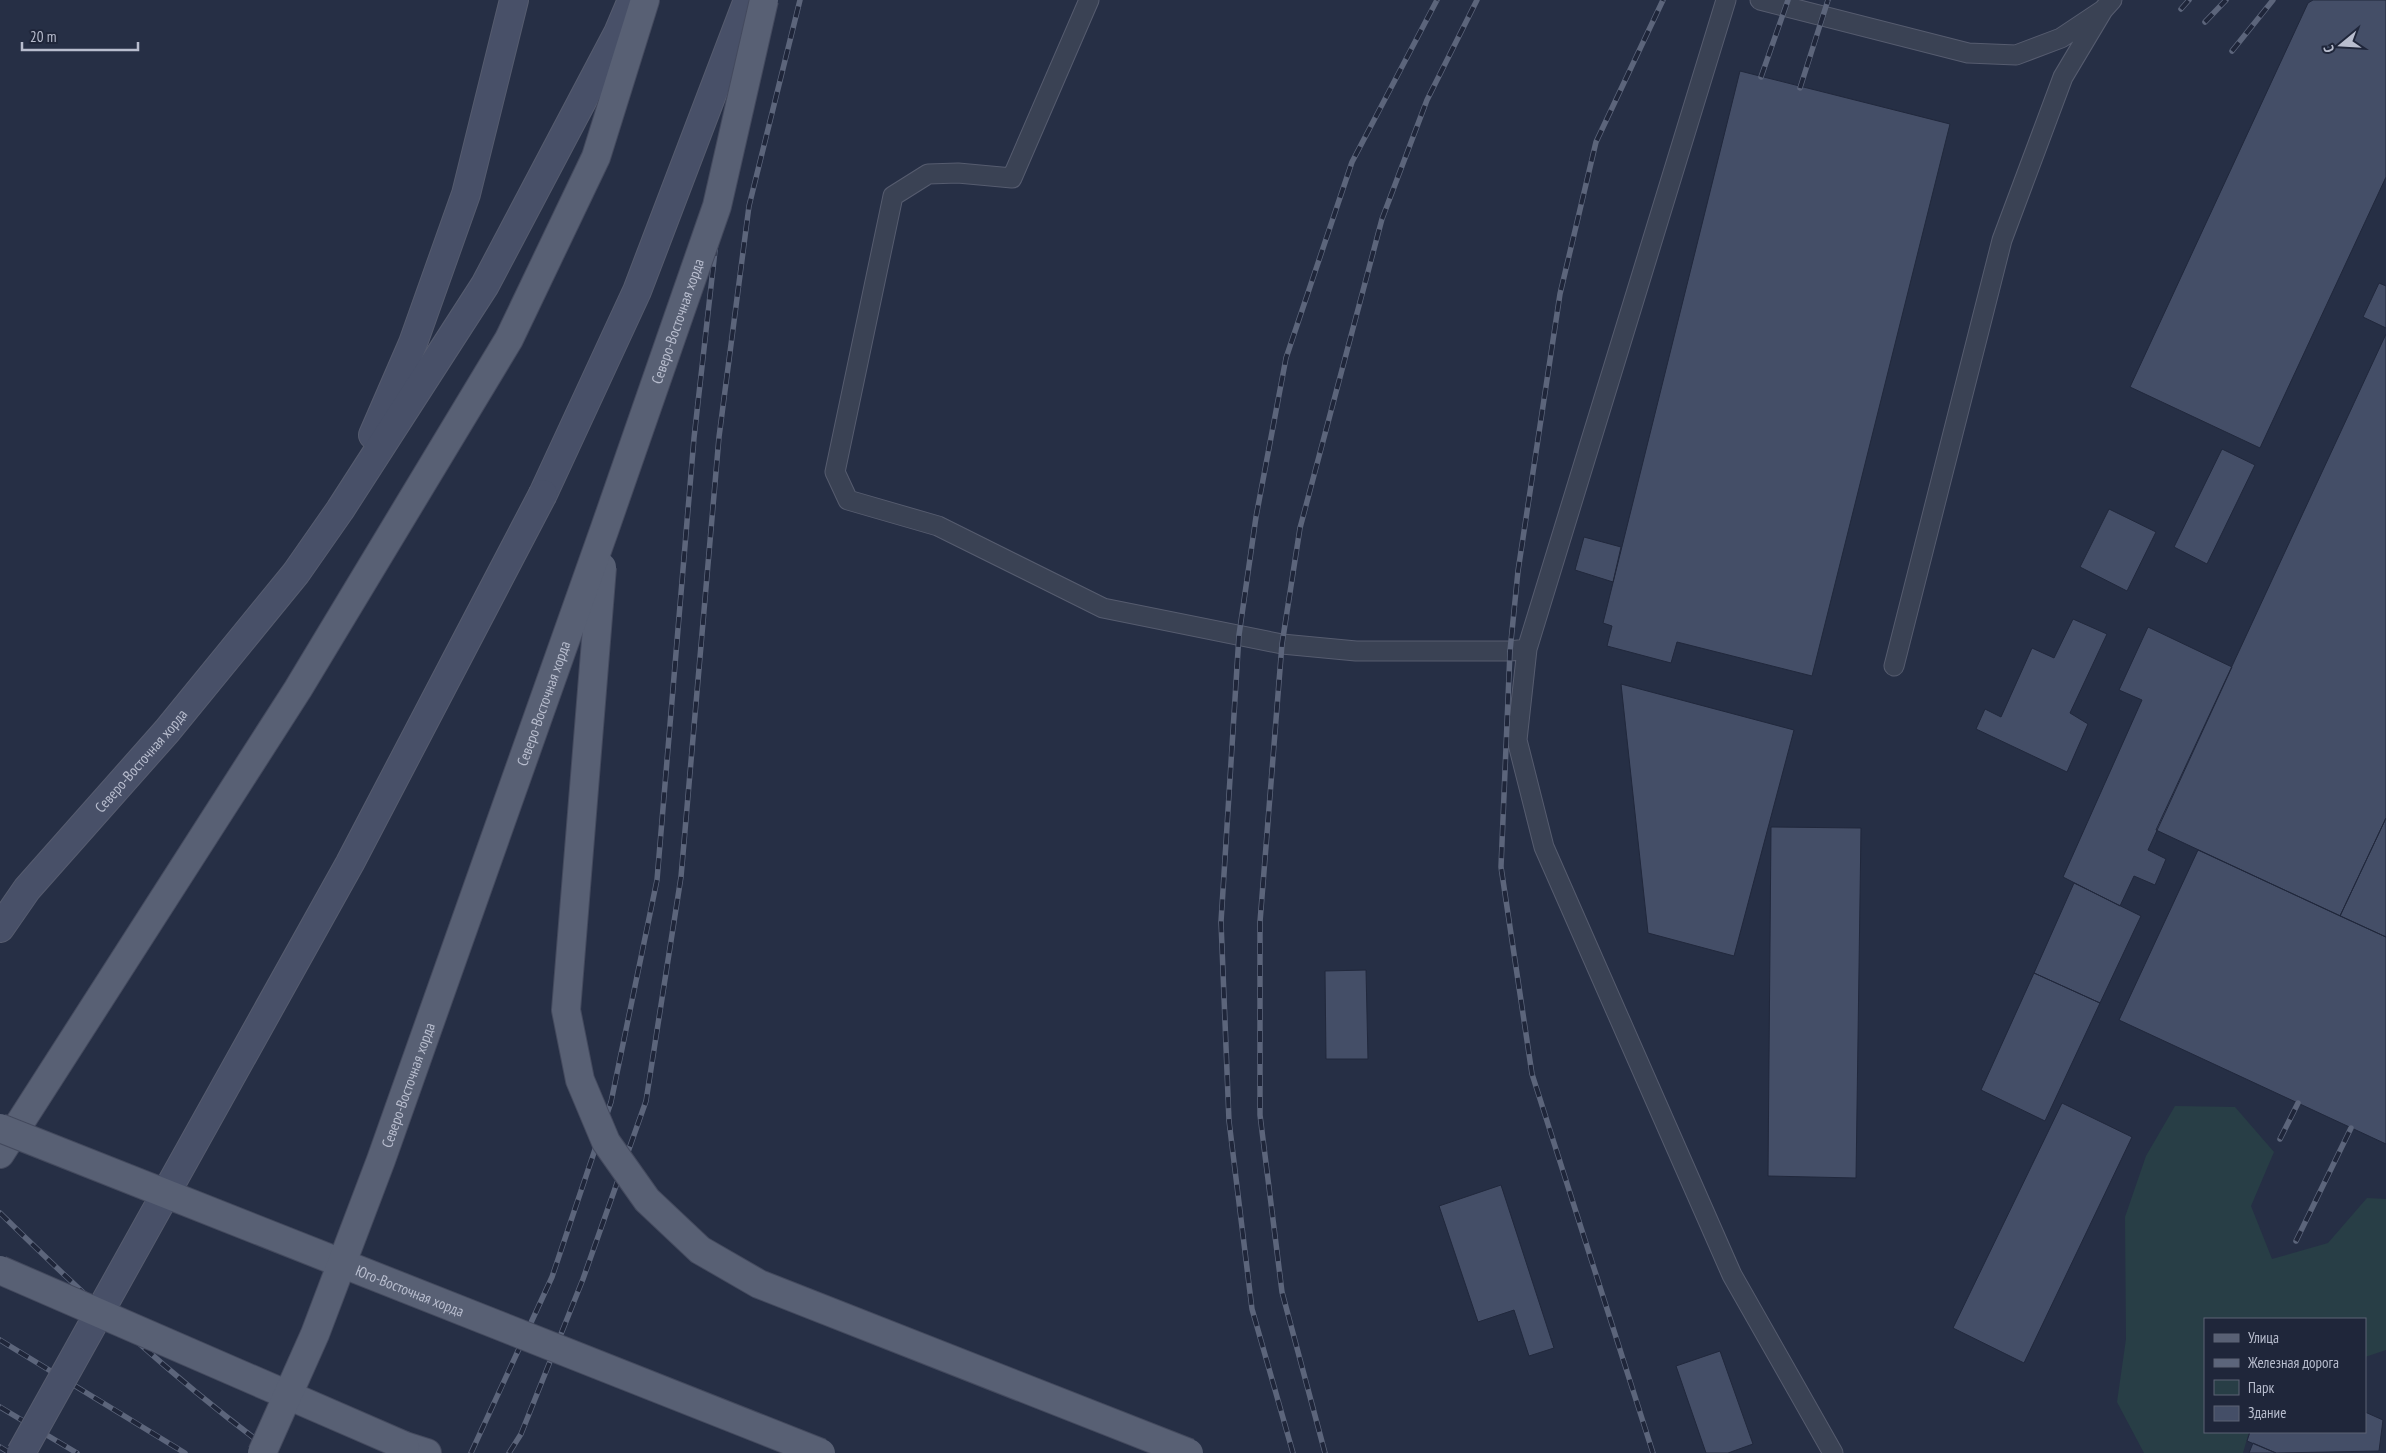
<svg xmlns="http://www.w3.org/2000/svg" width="2386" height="1453" viewBox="0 0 2386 1453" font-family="'PT Sans Narrow',sans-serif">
<rect width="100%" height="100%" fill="#262f45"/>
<path fill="#283e46" d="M2175,1106L2235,1107L2274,1152L2251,1206L2272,1259L2328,1243L2367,1198L2386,1199V1350L2365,1357V1319H2205V1432H2249L2243,1453H2144L2117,1402L2126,1339L2125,1217L2146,1156Z"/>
<path fill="#444e67" stroke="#21283c" d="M2313,0H2386V177L2260,448L2130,387L2308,3Z
M1740,71L1950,124L1812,676L1677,642L1671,663L1607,646L1612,626L1603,623Z
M2379,283L2386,286V328L2363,317Z
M2386,334V818L2340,916L2156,830Z
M2222,449L2255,465L2207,564L2174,547Z
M2109,509L2156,532L2127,591L2080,567Z
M1584,537L1621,547L1613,582L1575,570Z
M2073,619L2107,634L2070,713L2088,724L2067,772L1976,729L1985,709L2001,717L2032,648L2054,658Z
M2148,627L2232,667L2148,850L2166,859L2155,885L2134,876L2120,906L2063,877L2142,700L2119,690Z
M1621,684L1794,730L1734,956L1648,933Z
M2386,818V937L2340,916Z
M1771,827L1861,828L1856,1178L1768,1176Z
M2198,850L2386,937V1144L2119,1020Z
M2074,883L2141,916L2100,1003L2034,973Z
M1366,970L1368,1059H1326L1325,971Z
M2034,973L2100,1003L2045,1121L1981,1090Z
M2062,1103L2132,1137L2024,1363L1953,1328Z
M1501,1185L1554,1348L1529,1356L1514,1310L1478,1322L1439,1206Z
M1720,1351L1753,1444L1728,1453H1706L1676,1366Z
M2365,1412L2383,1420L2379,1451L2276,1453L2247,1441L2250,1432H2365Z
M2253,1443L2276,1453H2249Z"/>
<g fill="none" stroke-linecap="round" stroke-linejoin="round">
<g stroke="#565c6f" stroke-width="21">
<path id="service" d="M1089,0L1012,178L958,173L928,174L893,196L835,472L848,500L938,526L1103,608L1282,644L1356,651H1510L1527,649
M1726,0L1527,649L1517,740L1544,847L1732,1275L1833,1453
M1760,0L1968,53L2016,55L2061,38L2103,10L2112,0
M1894,666L2002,240L2063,77L2103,10"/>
</g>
<g stroke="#565c6f" stroke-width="30">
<g id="secondary">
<path d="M373,435L413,343L466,194L514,0"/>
<path d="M543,494L637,291L748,0"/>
<path id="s1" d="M0,928L27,889L167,731L296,573L340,510L485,285L618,33L632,0"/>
</g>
</g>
<g stroke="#444a5e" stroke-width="30">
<path id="primary" d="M0,1154L298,689L509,339L596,157L645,0
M405,1446L427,1453"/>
</g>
<use href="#service" stroke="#3a4254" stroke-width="19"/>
<use href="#secondary" stroke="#485068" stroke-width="28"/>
<use href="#primary" stroke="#586074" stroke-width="28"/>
<g stroke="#5c657b" stroke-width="5.5">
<path id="rail" d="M2181,9L2189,0
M2205,22L2226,0
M2232,51L2273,0
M1761,77L1788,0
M1800,88L1828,0
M2280,1139L2298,1103
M0,1213C87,1298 176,1381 274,1453
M2296,1241L2351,1128
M0,1340L185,1453
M0,1407L77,1453
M0,1447L10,1453
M471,1453L552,1277L611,1102L657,880L694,438L719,215L763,0
M509,1453L521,1434L583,1279L646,1101L681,877L719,437L749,206L800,0
M1293,1453L1252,1309L1229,1121L1221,922L1239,635L1256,517L1286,358L1352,162L1437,0
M1325,1453L1282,1292L1260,1115V922L1282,644L1300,528L1382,219L1427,100L1477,0
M1653,1453L1532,1074L1501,867L1510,651L1518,571L1560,294L1596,142L1663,0"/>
</g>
<use href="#rail" stroke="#1f263a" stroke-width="4" stroke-dasharray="11" stroke-linecap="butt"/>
<g stroke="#565c6f" stroke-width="30" stroke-linecap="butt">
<path id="secondary-bridge" d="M21,1453L350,863L543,494"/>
</g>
<g stroke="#444a5e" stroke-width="30" stroke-linecap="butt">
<g id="primary-bridge">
<path d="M602,567L566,1010L580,1080L606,1142L647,1200L700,1250L759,1284L1189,1453"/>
<path id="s2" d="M0,1128L821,1453"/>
<path d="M0,1270L405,1446"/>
<path id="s3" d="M262,1453L315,1334L381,1160L605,528L717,206L764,0"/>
</g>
</g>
<use href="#secondary-bridge" stroke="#485068" stroke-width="28"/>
<use href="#primary-bridge" stroke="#586074" stroke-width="28"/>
</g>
<g text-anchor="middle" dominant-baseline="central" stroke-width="5" stroke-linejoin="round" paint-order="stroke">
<g font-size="15" fill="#b8bdce" stroke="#1f263a">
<text stroke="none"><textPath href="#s3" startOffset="1206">Северо-Восточная хорда</textPath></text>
<text stroke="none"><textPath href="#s3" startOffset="801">Северо-Восточная хорда</textPath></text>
<text stroke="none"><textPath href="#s1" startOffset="219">Северо-Восточная хорда</textPath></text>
<text stroke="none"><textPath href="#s3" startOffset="396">Северо-Восточная хорда</textPath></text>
<text stroke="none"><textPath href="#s2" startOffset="441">Юго-Восточная хорда</textPath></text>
</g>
</g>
<rect x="2204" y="1318" width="162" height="115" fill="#1f263a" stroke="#5c6275"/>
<rect x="2214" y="1334" width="25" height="8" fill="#586074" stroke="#5c6275"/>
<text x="2248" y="1343" font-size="15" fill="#b8bdce">Улица</text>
<rect x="2214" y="1359" width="25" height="8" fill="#5c657b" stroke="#5c6275"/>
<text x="2248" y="1368" font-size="15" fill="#b8bdce">Железная дорога</text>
<rect x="2214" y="1380" width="25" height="15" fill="#283e46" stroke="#5c6275"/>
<text x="2248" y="1393" font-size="15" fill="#b8bdce">Парк</text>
<rect x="2214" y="1406" width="25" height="15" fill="#444e67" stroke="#5c6275"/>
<text x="2248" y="1418" font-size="15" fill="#b8bdce">Здание</text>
<g transform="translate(2341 45) rotate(252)" stroke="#1f263a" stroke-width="4" paint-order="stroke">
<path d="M0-4L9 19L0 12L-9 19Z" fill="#b8bdce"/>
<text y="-8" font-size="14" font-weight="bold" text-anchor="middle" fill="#b8bdce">С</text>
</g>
<path d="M22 42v8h116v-8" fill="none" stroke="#b8bdce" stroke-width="2.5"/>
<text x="30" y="42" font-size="15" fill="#b8bdce" stroke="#1f263a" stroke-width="4" paint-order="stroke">20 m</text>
</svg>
